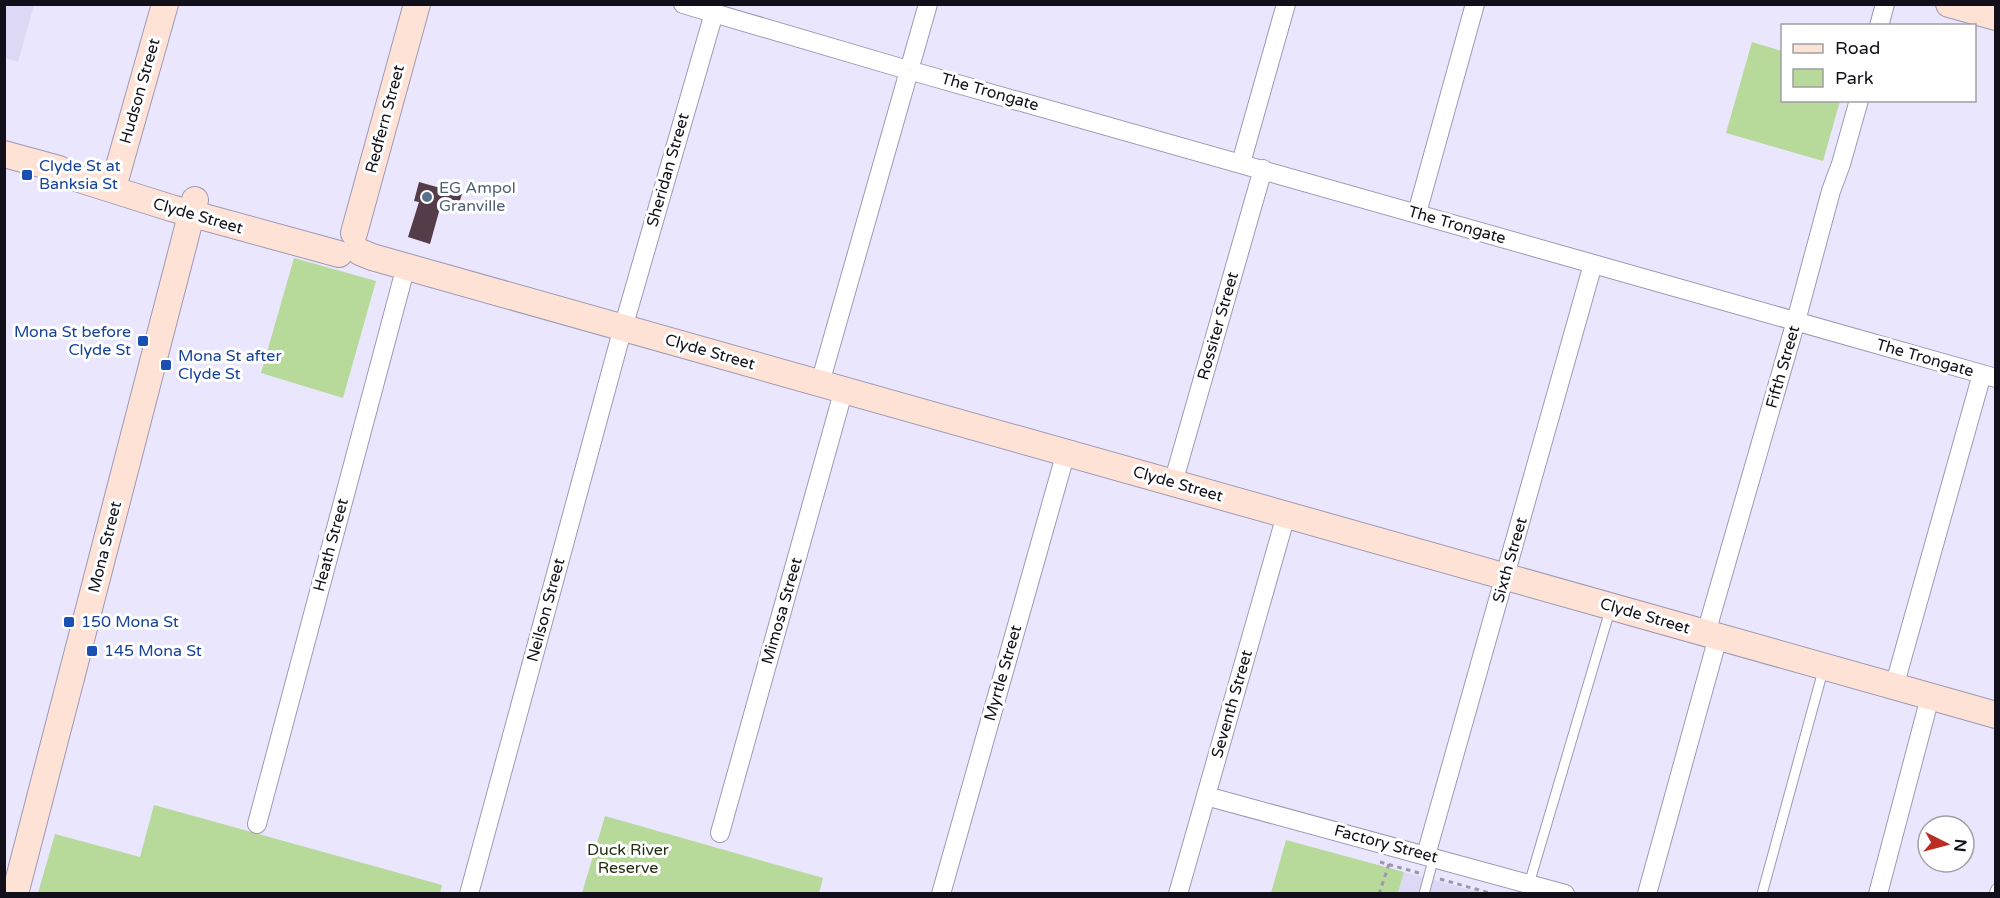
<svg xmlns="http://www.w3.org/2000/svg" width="2000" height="898" viewBox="0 0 2000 898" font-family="'Varela Round',sans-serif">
<rect width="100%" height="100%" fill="#eae6fe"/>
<path fill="#ddd8f5" d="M4,5H34L18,62L5,58Z
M1404,872L1483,893L1398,894Z"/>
<path fill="#b7d999" d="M1752,42L1782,51V100L1840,101L1823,161L1726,133Z
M294,258L376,281L343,398L261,373Z
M154,805L442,885L440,893H38L55,834L140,857Z
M605,816L823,878L819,893H582Z
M1286,840L1404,872L1398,893H1271Z"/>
<path fill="#543c49" d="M419,182L462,194L456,213L440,208L430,244L408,237L419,202L414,201Z"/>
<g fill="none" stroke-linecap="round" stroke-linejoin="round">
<g stroke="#9e99b4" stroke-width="11">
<path id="lane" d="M1529,884L1611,607
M1424,894L1434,857
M1762,894L1824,667
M1994,894L1996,889"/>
</g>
<g stroke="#9e99b4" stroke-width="20">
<path id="street" d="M683,4L901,68
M1879,26L1885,4
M912,60L928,4
M919,73L1996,378
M1241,163L1286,4
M1417,213L1475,4
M820,383L907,78
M1173,483L1263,169
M1706,633L1796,321L1831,191L1841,164L1859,100
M1894,687L1982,374
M1206,796L1565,894
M257,824L406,266
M720,833L844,389
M1426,855L1593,264
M469,894L619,342L714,13
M941,894L1066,452
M1178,894L1286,515
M1647,894L1718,637
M1878,894L1930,697"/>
</g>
<g stroke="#9e99b4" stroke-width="28">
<path id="secondary" d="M1949,4L1996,17
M4,154L59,169L76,178L171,208L339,254
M116,177L165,4
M354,233L417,4
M360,252L372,257L1996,715
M15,894L195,200"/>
</g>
<path stroke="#9c98ab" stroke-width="3" stroke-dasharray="4.5 4.5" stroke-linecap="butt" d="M1380,862L1419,873
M1440,879L1493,894
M1379,894L1389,864"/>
<use href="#lane" stroke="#fff" stroke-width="9"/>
<use href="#street" stroke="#fff" stroke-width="18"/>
<use href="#secondary" stroke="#fde2d5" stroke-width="26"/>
</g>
<g fill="#1a4fb4" stroke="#fff" stroke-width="2">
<rect x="21" y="169" width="12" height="12" rx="3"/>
<rect x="137" y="335" width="12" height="12" rx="3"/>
<rect x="160" y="359" width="12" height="12" rx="3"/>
<rect x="63" y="616" width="12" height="12" rx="3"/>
<rect x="86" y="645" width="12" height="12" rx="3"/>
</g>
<circle fill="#5c6f8a" stroke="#fff" stroke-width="2" cx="427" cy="197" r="6"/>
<g text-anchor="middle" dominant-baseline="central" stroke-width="6" stroke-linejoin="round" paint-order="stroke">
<g font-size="16" fill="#110f19" stroke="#fff">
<text transform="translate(140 91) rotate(-74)">Hudson Street</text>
<text transform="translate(990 92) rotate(16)">The Trongate</text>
<text transform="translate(385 119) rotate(-75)">Redfern Street</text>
<text transform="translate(668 170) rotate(-74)">Sheridan Street</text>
<text transform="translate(198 216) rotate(16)">Clyde Street</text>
<text transform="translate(1457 225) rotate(16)">The Trongate</text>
<text transform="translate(1218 326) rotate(-74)">Rossiter Street</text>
<text transform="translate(710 352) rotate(16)">Clyde Street</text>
<text transform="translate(1925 358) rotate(16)">The Trongate</text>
<text transform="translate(1783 367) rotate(-74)">Fifth Street</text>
<text transform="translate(1178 484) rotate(16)">Clyde Street</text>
<text transform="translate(331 545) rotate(-75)">Heath Street</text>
<text transform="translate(105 547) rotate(-76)">Mona Street</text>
<text transform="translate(1510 560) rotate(-74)">Sixth Street</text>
<text transform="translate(546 610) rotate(-75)">Neilson Street</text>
<text transform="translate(782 611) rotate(-74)">Mimosa Street</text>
<text transform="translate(1645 616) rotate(16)">Clyde Street</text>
<text transform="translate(1003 673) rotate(-74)">Myrtle Street</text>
<text transform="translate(1232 704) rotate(-74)">Seventh Street</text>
<text transform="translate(1386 844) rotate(15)">Factory Street</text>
</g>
<g font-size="16" fill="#164399" stroke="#fff" text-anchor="start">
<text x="39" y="166">Clyde St at<tspan x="39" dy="18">Banksia St</tspan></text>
<text x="131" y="332" text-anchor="end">Mona St before<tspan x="131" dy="18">Clyde St</tspan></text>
<text x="178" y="356">Mona St after<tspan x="178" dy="18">Clyde St</tspan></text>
<text x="81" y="622">150 Mona St</text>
<text x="104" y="651">145 Mona St</text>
</g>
<g font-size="16" fill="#4e5e75" stroke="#fff" text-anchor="start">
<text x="439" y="188">EG Ampol<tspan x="439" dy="18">Granville</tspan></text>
</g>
<g font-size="16" fill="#213011" stroke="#fff">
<text x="628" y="850">Duck River<tspan x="628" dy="18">Reserve</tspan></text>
</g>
</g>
<rect width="2000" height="898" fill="none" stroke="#110f19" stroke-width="12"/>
<rect x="1781" y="24" width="195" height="78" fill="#ffffff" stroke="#a09fa3" stroke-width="1.5"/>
<rect x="1793" y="44" width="30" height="9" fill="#fde2d5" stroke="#a09fa3" stroke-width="1.5"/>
<text x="1835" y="54" font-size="18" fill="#110f19">Road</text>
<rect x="1793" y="69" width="30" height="18" fill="#b7d999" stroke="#a09fa3" stroke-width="1.5"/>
<text x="1835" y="84" font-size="18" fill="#110f19">Park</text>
<g transform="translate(1946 844) rotate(96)"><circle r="28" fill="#ffffff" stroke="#a09fa3" stroke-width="1.5"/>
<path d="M0-4.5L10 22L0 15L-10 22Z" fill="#bb2d23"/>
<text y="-9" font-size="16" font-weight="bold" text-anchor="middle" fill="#110f19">N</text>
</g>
</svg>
